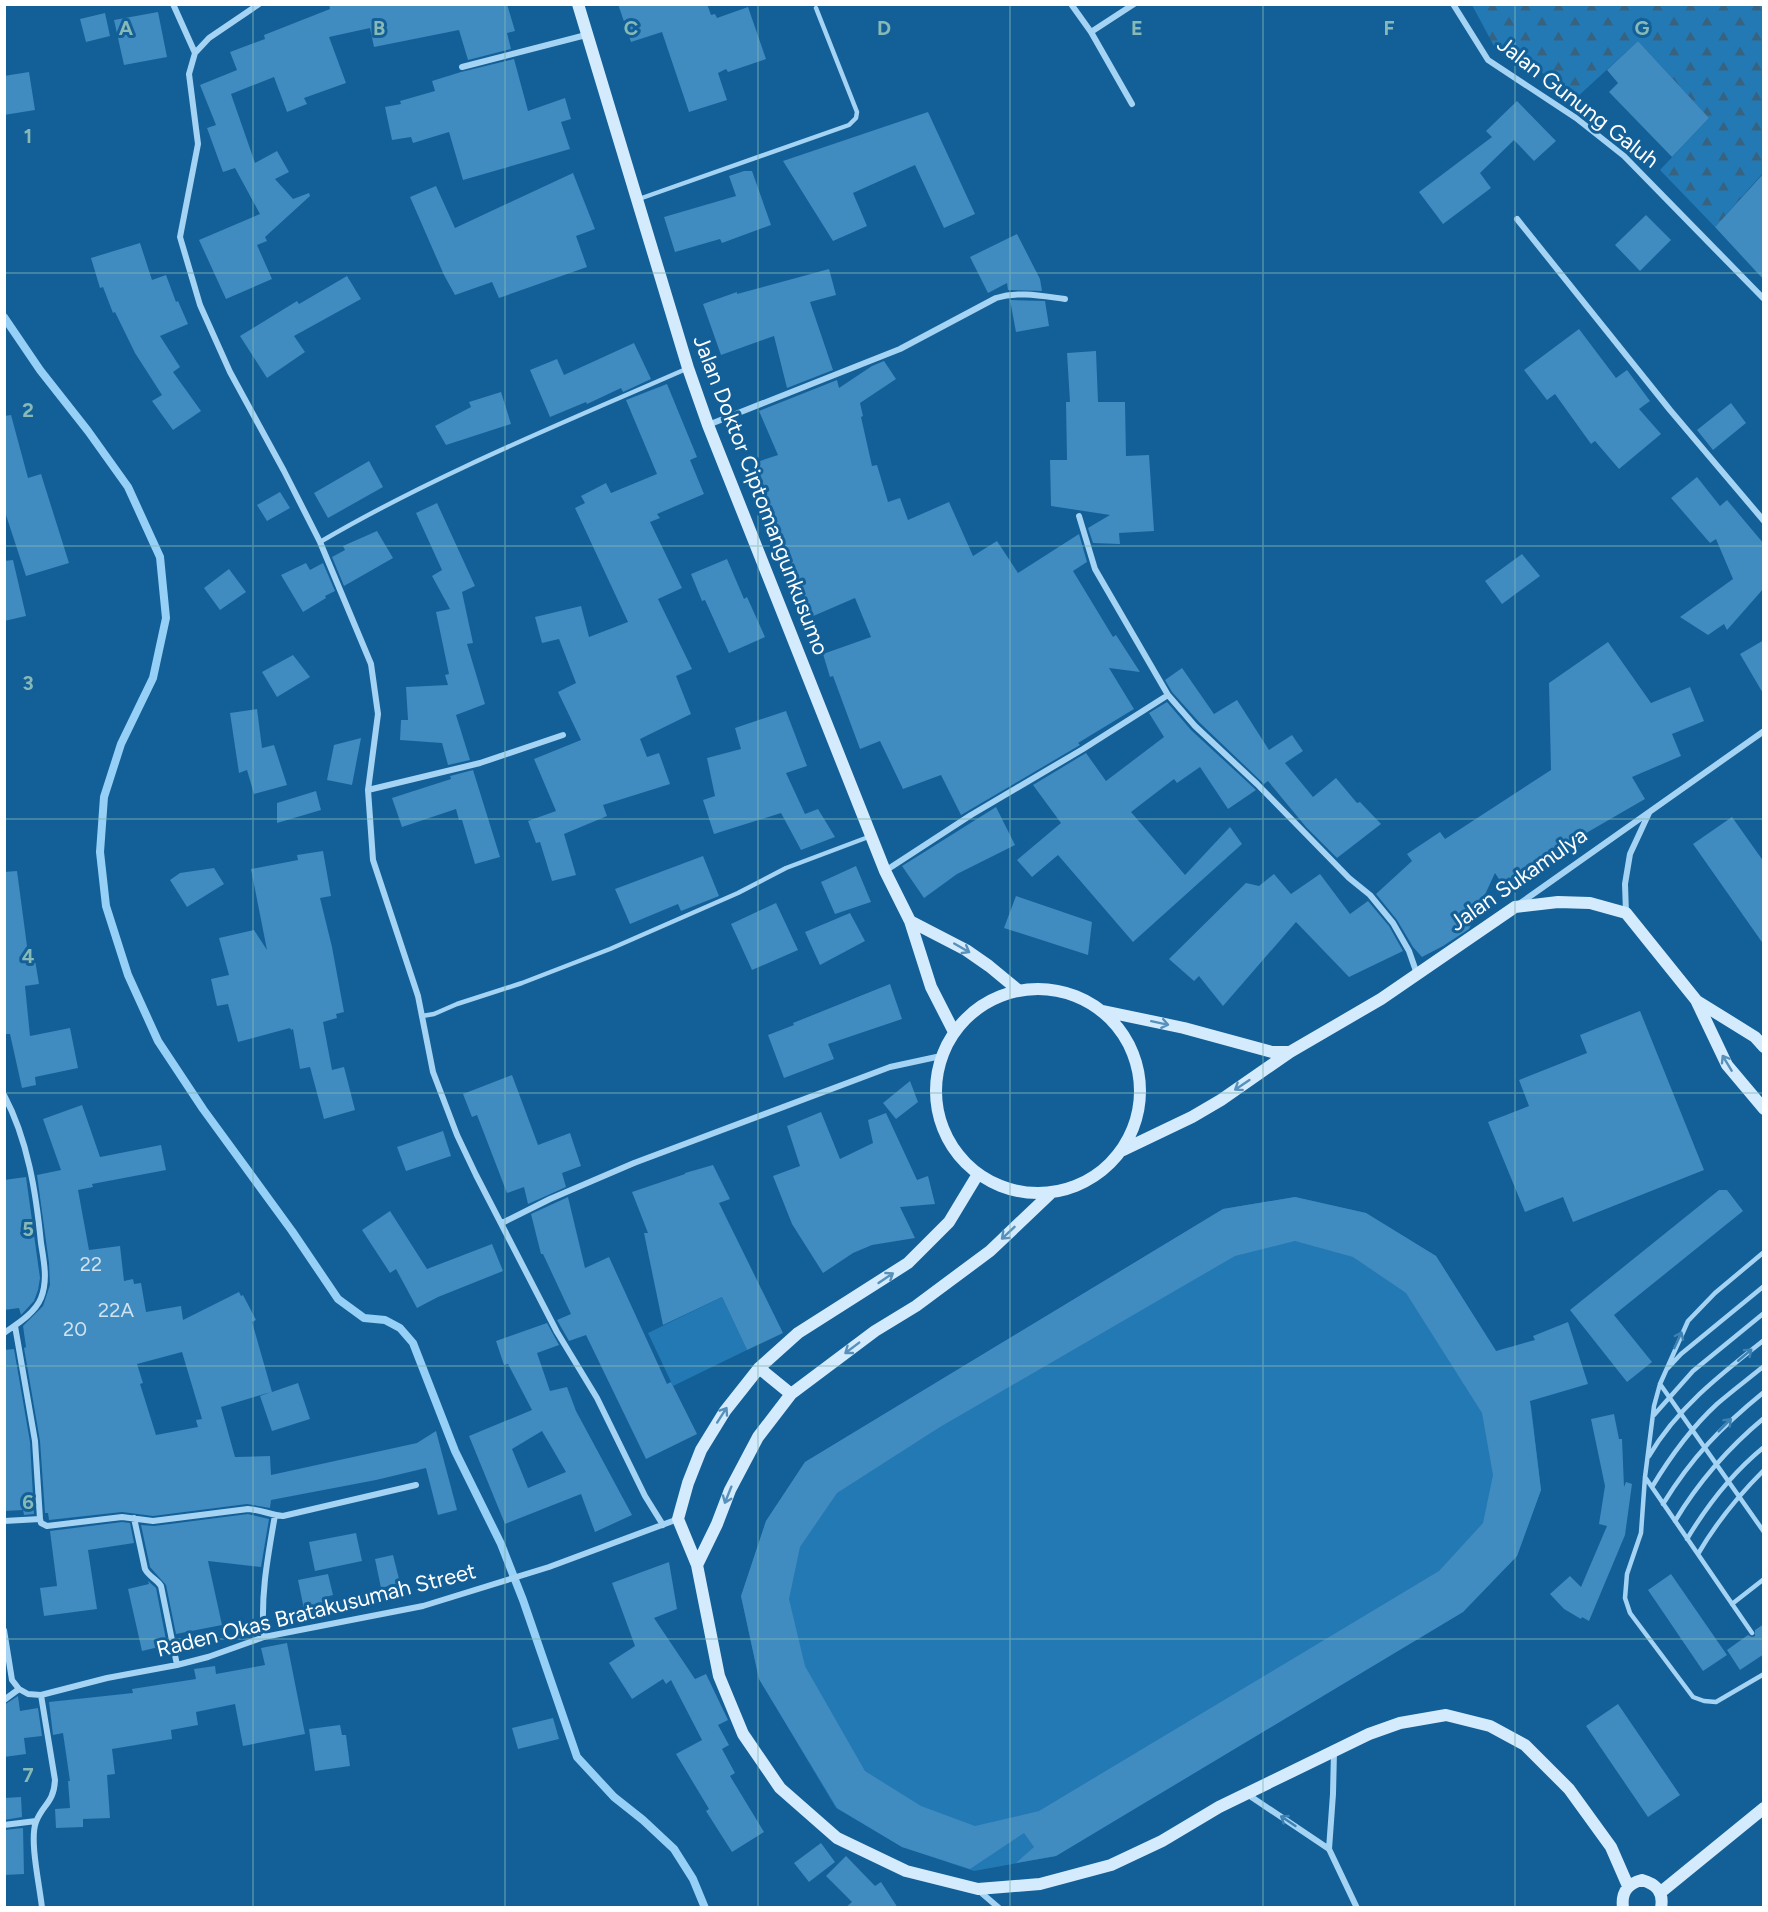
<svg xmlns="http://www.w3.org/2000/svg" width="1768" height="1912" viewBox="0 0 1768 1912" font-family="Figtree,sans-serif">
<defs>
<pattern id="forest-firs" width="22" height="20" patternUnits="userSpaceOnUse" patternTransform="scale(1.5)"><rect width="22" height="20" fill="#2279b4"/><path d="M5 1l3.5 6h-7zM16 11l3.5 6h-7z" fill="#376280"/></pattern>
</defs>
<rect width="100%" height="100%" fill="#135f97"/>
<path fill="url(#forest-firs)" d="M1472,5H1763V173L1715,227L1660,170L1709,118L1638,41L1575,99L1544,74L1524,62L1494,46Z"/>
<path fill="#2279b4" d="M1295,1197L1366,1213L1436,1256L1531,1406L1541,1490L1517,1556L1463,1612L1056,1856L974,1871L902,1847L836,1808L759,1679L741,1596L766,1521L805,1462L1223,1209Z
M722,1297L747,1350L673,1386L648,1333Z"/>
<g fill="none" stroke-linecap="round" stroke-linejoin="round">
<path stroke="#96d0f6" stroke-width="8" d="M4,317L40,370L88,431L128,487L160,557L166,618L153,678L121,744L104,797L100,852L106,906L128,975L158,1041L203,1109L292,1231L338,1299L364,1318L385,1320L400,1328L413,1343L455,1451L501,1544L523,1600L577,1757L614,1797L643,1820L674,1849L693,1879L705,1908"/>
</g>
<path fill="#408bc0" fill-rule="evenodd" d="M329,4H507L515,31L507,33L511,49L468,60L459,30L374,47L370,28L329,37L346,83L304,98L307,104L287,112L274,77L231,94L255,163L277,151L289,172L275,179L293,199L309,193L310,196L265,237L267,241L257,245L272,279L226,299L199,240L260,214L235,168L223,172L207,128L216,125L200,85L237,70L230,52L265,39L264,35L330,9Z
M618,4H707L711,15L715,14L717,18L748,7L766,59L728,72L726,69L718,73L727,100L689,112L662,32L631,42Z
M158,12L167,57L124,65L114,20Z
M105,13L110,36L86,42L80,19Z
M1638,41L1709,118L1672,157L1609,92L1618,83L1607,70Z
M514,59L528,111L565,98L571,119L561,122L570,149L463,180L449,132L413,143L411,137L392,140L385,107L401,104L400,101L435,91L432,81L461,72Z
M29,72L35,110L4,115V76Z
M1517,101L1556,141L1534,161L1514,140L1480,173L1491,188L1443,224L1419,192L1492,137L1486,131Z
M928,112L975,214L944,228L915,165L853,193L867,226L833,241L783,161Z
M744,171H752L771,225L722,243L720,239L675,252L664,217L736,196L729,176Z
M573,173L595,229L576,236L587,267L499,298L492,282L455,295L444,275L410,197L436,186L455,228Z
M1764,173V280L1715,227Z
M1646,215L1671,240L1640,271L1615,245Z
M1017,234L1040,279L1042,291L1008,290L1007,283L988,293L970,257Z
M140,243L152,280L166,275L176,302L178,301L188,324L160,336L180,367L173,372L201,411L173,430L152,401L162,395L135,353L115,312L113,313L103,287L100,288L91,258Z
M829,269L836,295L810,302L833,370L787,388L774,336L721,355L703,304L737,292V294Z
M347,276L361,299L294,336L305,352L267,378L240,336L297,301L299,304Z
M1010,300L1045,301L1049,326L1016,332Z
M1579,329L1616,378L1627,370L1650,401L1639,409L1661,434L1619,469L1595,441L1591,444L1555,394L1547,400L1524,370Z
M634,343L651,379L623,392L621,388L587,404L586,402L550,417L530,370L557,359L564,375Z
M1096,351L1098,402H1125L1126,456L1149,455L1154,531L1119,533L1120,544L1093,543L1088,528L1110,515L1051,506L1050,460H1067L1066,402H1070L1067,353Z
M884,361L896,379L860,403L863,416L861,417L872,466L877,465L888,502L900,498L908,520L949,502L973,556L997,541L1018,573L1079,534L1087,562L1073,571L1113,637L1116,635L1140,672L1109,668L1134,709L1078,743L1080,745L961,815L941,775L903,789L880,741L860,749L833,676L830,677L823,654L871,637L855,598L811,617L788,567L764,487L754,463L778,455L759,411L837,380L839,388L872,366Z
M667,384L697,457L690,460L704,494L657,514L660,518L650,522L682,588L658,599L692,669L676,676L691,714L640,739L647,757L659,753L670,784L603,805L607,816L564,834L576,875L552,881L540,842L536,843L528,821L556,811L534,759L581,740L558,692L576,683L559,639L542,643L535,617L581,606L589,637L628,622L575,508L585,503L581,496L606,483L611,493L657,474L626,400Z
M501,392L511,424L446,445L435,426L471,407L469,402Z
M1731,403L1746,423L1713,450L1697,430Z
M11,415L28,478L41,474L69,563L26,576L4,509V416Z
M369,461L383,487L328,518L314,493Z
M1697,477L1720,506L1727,500L1764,544V588L1727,630L1724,624L1708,635L1680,617L1733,579L1716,539L1710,543L1671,498Z
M280,492L290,508L267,521L257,505Z
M437,503L475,586L462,592L473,643L467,644L485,704L456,715L470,760L448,765L442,743L400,740L401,720H408L406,687L448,685L445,675L449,674L436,612L450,609L432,576L442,570L416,513Z
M377,531L393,558L344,586L332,557L345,550L343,546Z
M1522,554L1540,576L1502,604L1485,581Z
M727,559L744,599L747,597L765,637L729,653L705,600L702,601L691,574Z
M13,560L26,616L4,621V561Z
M306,563L310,570L323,563L335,591L325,596L326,598L303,612L281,575Z
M229,569L246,592L220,610L204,588Z
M1764,640V695L1740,654Z
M1608,642L1651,703L1690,687L1704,721L1672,734L1681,756L1632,777L1645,799L1581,836L1585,843L1508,893L1495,873L1469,929L1443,946L1422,957L1413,947L1397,920L1376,894L1412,861L1407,854L1440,832L1445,839L1551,770L1549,683Z
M293,655L310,677L277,697L262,672Z
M1182,668L1214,714L1237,700L1269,750L1292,735L1303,751L1285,763L1313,797L1336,778L1357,803L1360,802L1381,824L1337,858L1306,827L1268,781L1264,784L1199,722L1172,692L1165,680Z
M1167,702L1191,730L1256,790L1228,809L1200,767L1177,783L1174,779L1131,812L1185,875L1230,827L1242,844L1133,942L1058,855L1032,877L1017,860L1061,823L1033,785L1086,753L1106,781L1164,737L1149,713Z
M257,709L262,748L274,745L287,785L254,794L247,770L239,773L230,713Z
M786,711L807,766L786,773L805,814L818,809L835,837L801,850L781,813L714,834L703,800L715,796L707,758L741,749L735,728Z
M361,738L352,785L327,780L334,745Z
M473,770L500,857L475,864L462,820H459L456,809L402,827L392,798L451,779L450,776Z
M316,791L321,810L277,823V803Z
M996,807L1015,845L957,874L924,898L902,866Z
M1732,817L1764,862V945L1693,844Z
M323,851L331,896L320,898L332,947L344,1012L336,1014L337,1018L323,1022L332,1070L344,1067L355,1110L324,1119L310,1067L300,1069L293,1029L291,1030L290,1028L238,1042L228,1004L217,1006L211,979L229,975L219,938L254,930L267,950L251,869L298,860L297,855Z
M703,856L719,896L681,911L678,904L630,924L615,889Z
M856,866L871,902L835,914L821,882Z
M214,868L224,884L187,907L170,880L180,873Z
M17,871L29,961L35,960L39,984L25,986L30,1036L70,1028L78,1068L35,1077L36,1085L22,1088L10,1034H4V872Z
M1274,874L1291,894L1320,874L1350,914L1368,901L1389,926L1403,951L1349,977L1296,922L1223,1006L1199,976L1194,981L1169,959L1246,883L1259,886Z
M1016,896L1092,922L1088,955L1004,928Z
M776,903L798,950L752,970L731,924Z
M850,913L865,941L820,965L805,932Z
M890,984L902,1019L828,1044L834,1059L784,1078L768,1035L794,1025L793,1023Z
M1640,1011L1704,1170L1573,1222L1563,1197L1525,1212L1488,1122L1529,1106L1519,1080L1587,1053L1580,1035Z
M512,1075L538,1145L570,1133L581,1166L562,1173L566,1187L528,1204L524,1187L507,1193L477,1115L472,1117L463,1094Z
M910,1081L918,1102L896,1119L883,1103Z
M82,1105L100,1157L161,1145L166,1170L92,1184L93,1187L78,1190L89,1250L120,1246L124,1281L133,1279L134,1284L141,1283L146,1312L181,1306L183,1320L239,1292L241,1296L243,1295L256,1320L252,1322L272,1392L298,1383L310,1419L272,1431L260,1396L271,1392L221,1407L235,1457L270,1456L271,1475L417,1443L436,1431L457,1510L438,1515L426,1468L376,1480L271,1500L270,1508L247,1504L153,1516L122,1512L49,1520L48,1513H45L40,1441L24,1348L26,1347L23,1326L43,1306L50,1285L49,1263L37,1175L61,1170L43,1119ZM182,1352L202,1419L196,1420L198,1427L156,1435L140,1384L143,1383L137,1364Z
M821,1112L840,1159L873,1143L868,1120L886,1113L917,1180L928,1176L935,1204L900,1207L915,1238L872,1245L853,1253L823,1273L792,1224L773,1176L800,1166L787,1126Z
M443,1131L451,1156L406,1171L397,1147Z
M713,1165L730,1199L719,1203L783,1333L747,1350L722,1297L663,1325L644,1233H648L632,1192L685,1174V1173Z
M26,1177L40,1278L38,1290L34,1301L21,1315L19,1308L4,1310V1180Z
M1719,1190H1727L1743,1211L1614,1315L1652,1362L1627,1382L1570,1310Z
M568,1197L585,1268L609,1257L667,1384L671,1382L697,1434L646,1459L586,1335L569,1341L557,1320L571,1314L543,1254H541L531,1214Z
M1295,1197L1366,1213L1436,1256L1496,1351L1535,1340L1533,1336L1568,1322L1588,1384L1530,1401L1541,1490L1517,1556L1463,1612L1056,1856L1016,1863L1034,1847L1024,1833L970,1869L902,1847L837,1808L759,1679L741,1596L766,1521L805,1462L1223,1209ZM1295,1241L1353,1257L1406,1293L1482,1413L1493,1475L1483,1523L1439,1571L1039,1811L975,1826L921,1806L865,1771L805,1666L789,1599L800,1547L837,1493L940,1427L1235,1256Z
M390,1211L427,1269L492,1244L503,1271L438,1297L417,1308L396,1269L390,1273L362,1230Z
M547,1323L559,1345L537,1353L550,1391L567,1387L576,1411L632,1515L595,1532L581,1494L505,1524L469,1436L532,1410L508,1364L504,1365L496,1341ZM542,1431L566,1472L528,1488L512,1449Z
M14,1349L30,1442L34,1514L24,1515L23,1510L4,1511V1350Z
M1614,1414L1619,1439H1622L1624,1487L1626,1482L1632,1484L1625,1535L1589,1621L1582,1617L1581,1619L1564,1609L1550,1594L1570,1576L1581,1587L1607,1526L1599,1524L1605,1486L1591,1419Z
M248,1514L269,1519L261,1567L208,1561L222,1625L176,1634L166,1585L150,1567L141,1525L154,1526Z
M122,1522L130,1523L134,1543L88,1550L97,1609L44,1616L40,1588L57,1586L50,1531Z
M356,1533L362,1561L315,1571L309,1542Z
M393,1555L400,1583L381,1588L375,1559Z
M669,1562L677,1609L654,1618L695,1679L706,1674L728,1720L718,1725L729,1745L722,1749L735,1773L730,1776L764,1832L732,1852L706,1811L709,1809L676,1754L702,1740L671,1680L666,1684L663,1679L632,1699L609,1663L635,1646L612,1583Z
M328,1574L333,1595L322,1598L323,1605L304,1609L298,1580Z
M1671,1574L1727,1655L1703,1671L1648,1590Z
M148,1581L156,1588L167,1645L142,1651L128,1589L149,1584Z
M1764,1624V1654L1740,1670L1727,1650L1748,1635L1752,1637L1755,1636V1630Z
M287,1643L305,1734L243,1746L235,1704L196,1712L198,1725L171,1730L172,1739L112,1749L115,1774L107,1775L110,1818L83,1819V1827L56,1828L55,1809L70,1808L68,1781H70L63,1733L53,1735L49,1702L133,1693L132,1689L196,1679L194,1669L215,1666L216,1674L265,1665L261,1648Z
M18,1696L20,1711L38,1708L42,1736L24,1738L26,1754L4,1757V1705Z
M1618,1704L1680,1795L1648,1817L1586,1726Z
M553,1718L559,1739L518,1749L512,1728Z
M340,1725L342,1735H346L350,1766L315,1771L309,1729Z
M21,1797L22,1817L4,1820V1798Z
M23,1828L24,1874L4,1875V1830Z
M821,1843L835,1862L809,1882L794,1863Z
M846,1856L875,1886L881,1882L898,1908H845L852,1902L826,1876Z"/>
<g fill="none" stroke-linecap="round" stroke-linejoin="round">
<path stroke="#a4d3f3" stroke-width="4.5" d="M639,199L849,125L856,118L857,112L816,8
M320,542C436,474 563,423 686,369
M422,1016L434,1014L457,1004L522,983L610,949L738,893L786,868L871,836
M1764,1252L1715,1293L1688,1321L1660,1384L1654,1406L1645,1477L1641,1533L1627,1574L1625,1598L1630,1613L1693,1697L1704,1701L1716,1702L1764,1674
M1668,1368L1681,1354L1764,1286
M1660,1384L1764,1532
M1654,1415L1693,1371L1764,1313
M1649,1456C1677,1408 1721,1374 1764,1340
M1645,1477L1752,1633
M1652,1487C1670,1457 1691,1428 1717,1404C1732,1391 1748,1379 1764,1366
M1663,1504C1692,1457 1721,1427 1764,1392
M1675,1521C1699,1481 1728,1448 1764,1418
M1687,1539C1708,1504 1732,1473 1764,1447
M1698,1554C1716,1523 1738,1496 1764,1470
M1732,1604L1764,1579"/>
<path stroke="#a4d3f3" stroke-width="6" d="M173,4L195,53
M259,4L209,38L195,53L189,74L198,144L180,237L200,305L230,372L284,471L320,542L371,664L378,714L368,790L373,860L418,996L433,1072L457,1135L476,1175L557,1332L597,1398L645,1496L663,1525
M1071,4L1091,32L1132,104
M1453,4L1488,60L1576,118L1624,156L1764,299
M1091,32L1134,4
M462,67L586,35
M1517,219L1670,410L1764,521
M708,425L900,349L996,298C1019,291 1042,296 1065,299
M1079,516L1095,569L1168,695L1195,726L1257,784L1349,878L1370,895L1393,923L1409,951L1417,974
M368,790L480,763L563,735
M885,871L971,815L1083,749L1168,695
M1519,904L1764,731
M1626,913L1625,884L1630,854L1649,813
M4,1095C28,1140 36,1193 41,1243C44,1262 48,1280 41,1298C35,1313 17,1324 4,1333
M502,1223L550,1199L634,1163L890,1067L941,1056
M15,1326L35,1441L40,1519L41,1523L47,1526L122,1517L153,1521L248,1509C262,1510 271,1515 283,1516L416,1485
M134,1518L145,1569C149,1577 157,1579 161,1586L177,1665
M4,1521L40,1519
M4,1630L12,1680L19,1689L28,1694L41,1695L107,1678L177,1665L208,1657L264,1637L423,1606L549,1567L678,1519
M264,1637C260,1596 268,1556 275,1515
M41,1695L55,1780C54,1803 42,1805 36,1822C29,1840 40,1887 42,1908
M4,1700L19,1689
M1247,1794L1329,1849L1357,1908
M4,1825L36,1821
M1329,1849L1333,1794L1334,1751
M978,1890L999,1908"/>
<path stroke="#d3ebfd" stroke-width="12" d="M578,4L688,368L708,425L885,871L910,921L931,987L954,1032
M910,921L966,950L989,966L1018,990
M936 1091a102 102 0 1 1 204 0a102 102 0 1 1-204 0Z
M1697,1001L1755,1037L1764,1047
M1103,1011L1184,1028L1272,1052H1290
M1123,1150L1192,1117L1221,1100L1290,1052L1381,999L1515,907L1558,902L1590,903L1626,913L1696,1000L1727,1065L1764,1109
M978,1174L949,1222L908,1263L798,1333L759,1368L725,1411L701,1450L688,1483L678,1519L697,1565L719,1676L743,1734L780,1788L837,1838L906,1871L978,1889L1040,1884L1111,1865L1162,1841L1219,1807L1369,1734L1400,1723L1446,1715L1490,1726L1525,1745L1569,1789L1611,1847L1628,1886
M759,1368L791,1394
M697,1565L717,1524L730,1490L758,1437L791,1394L875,1331L916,1306L990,1251L1051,1193
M1661,1892L1764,1808
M1623,1908C1621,1892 1627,1884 1642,1880C1656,1884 1664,1892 1661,1908"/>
</g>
<defs><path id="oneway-shaft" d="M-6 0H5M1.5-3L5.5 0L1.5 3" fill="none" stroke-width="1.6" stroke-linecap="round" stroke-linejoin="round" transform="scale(1.5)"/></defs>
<g stroke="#5690bb">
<use href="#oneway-shaft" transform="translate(962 948) rotate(30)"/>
<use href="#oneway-shaft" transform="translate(1160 1023) rotate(12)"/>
<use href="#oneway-shaft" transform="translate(1727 1063) rotate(-121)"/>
<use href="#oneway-shaft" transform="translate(1242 1085) rotate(146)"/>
<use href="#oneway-shaft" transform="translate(1008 1233) rotate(137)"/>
<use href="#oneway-shaft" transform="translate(886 1278) rotate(-34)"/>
<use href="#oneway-shaft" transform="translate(852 1348) rotate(143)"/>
<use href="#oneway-shaft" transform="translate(722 1415) rotate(-57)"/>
<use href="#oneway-shaft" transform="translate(728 1495) rotate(112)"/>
</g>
<g stroke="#3e82b3">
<use href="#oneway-shaft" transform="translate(1678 1340) rotate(-65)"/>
<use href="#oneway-shaft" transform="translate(1745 1355) rotate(-40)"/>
<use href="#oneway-shaft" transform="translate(1725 1425) rotate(-45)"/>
<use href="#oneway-shaft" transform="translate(1288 1821) rotate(-146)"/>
</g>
<path fill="none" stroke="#87bab6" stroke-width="1.5" stroke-opacity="0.55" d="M253,4V1908M505,4V1908M758,4V1908M1010,4V1908M1263,4V1908M1515,4V1908M4,273H1764M4,546H1764M4,819H1764M4,1093H1764M4,1366H1764M4,1639H1764"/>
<g text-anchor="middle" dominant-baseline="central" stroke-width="6" stroke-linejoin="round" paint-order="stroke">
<g font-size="20" fill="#cfe2ef">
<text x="91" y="1264">22</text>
<text x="116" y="1310">22A</text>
<text x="75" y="1329">20</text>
</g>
<g font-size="22" fill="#fff" stroke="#135f97">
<text transform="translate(1578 102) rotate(38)">Jalan Gunung Galuh</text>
<text transform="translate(761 495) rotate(69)">Jalan Doktor Ciptomangunkusumo</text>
<text transform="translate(1518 879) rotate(-35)">Jalan Sukamulya</text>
<text transform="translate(316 1610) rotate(-14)">Raden Okas Bratakusumah Street</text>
</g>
</g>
<g font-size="20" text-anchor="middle" font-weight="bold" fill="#87bab6" stroke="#135f97" stroke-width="6" stroke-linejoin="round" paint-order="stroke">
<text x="126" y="35">A</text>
<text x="379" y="35">B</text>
<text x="631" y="35">C</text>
<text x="884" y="35">D</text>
<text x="1137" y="35">E</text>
<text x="1389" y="35">F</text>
<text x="1642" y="35">G</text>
<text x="28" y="143">1</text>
<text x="28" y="417">2</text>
<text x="28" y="690">3</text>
<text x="28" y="963">4</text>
<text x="28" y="1236">5</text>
<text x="28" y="1509">6</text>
<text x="28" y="1782">7</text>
</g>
<rect width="1768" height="1912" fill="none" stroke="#ffffff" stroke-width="12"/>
</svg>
